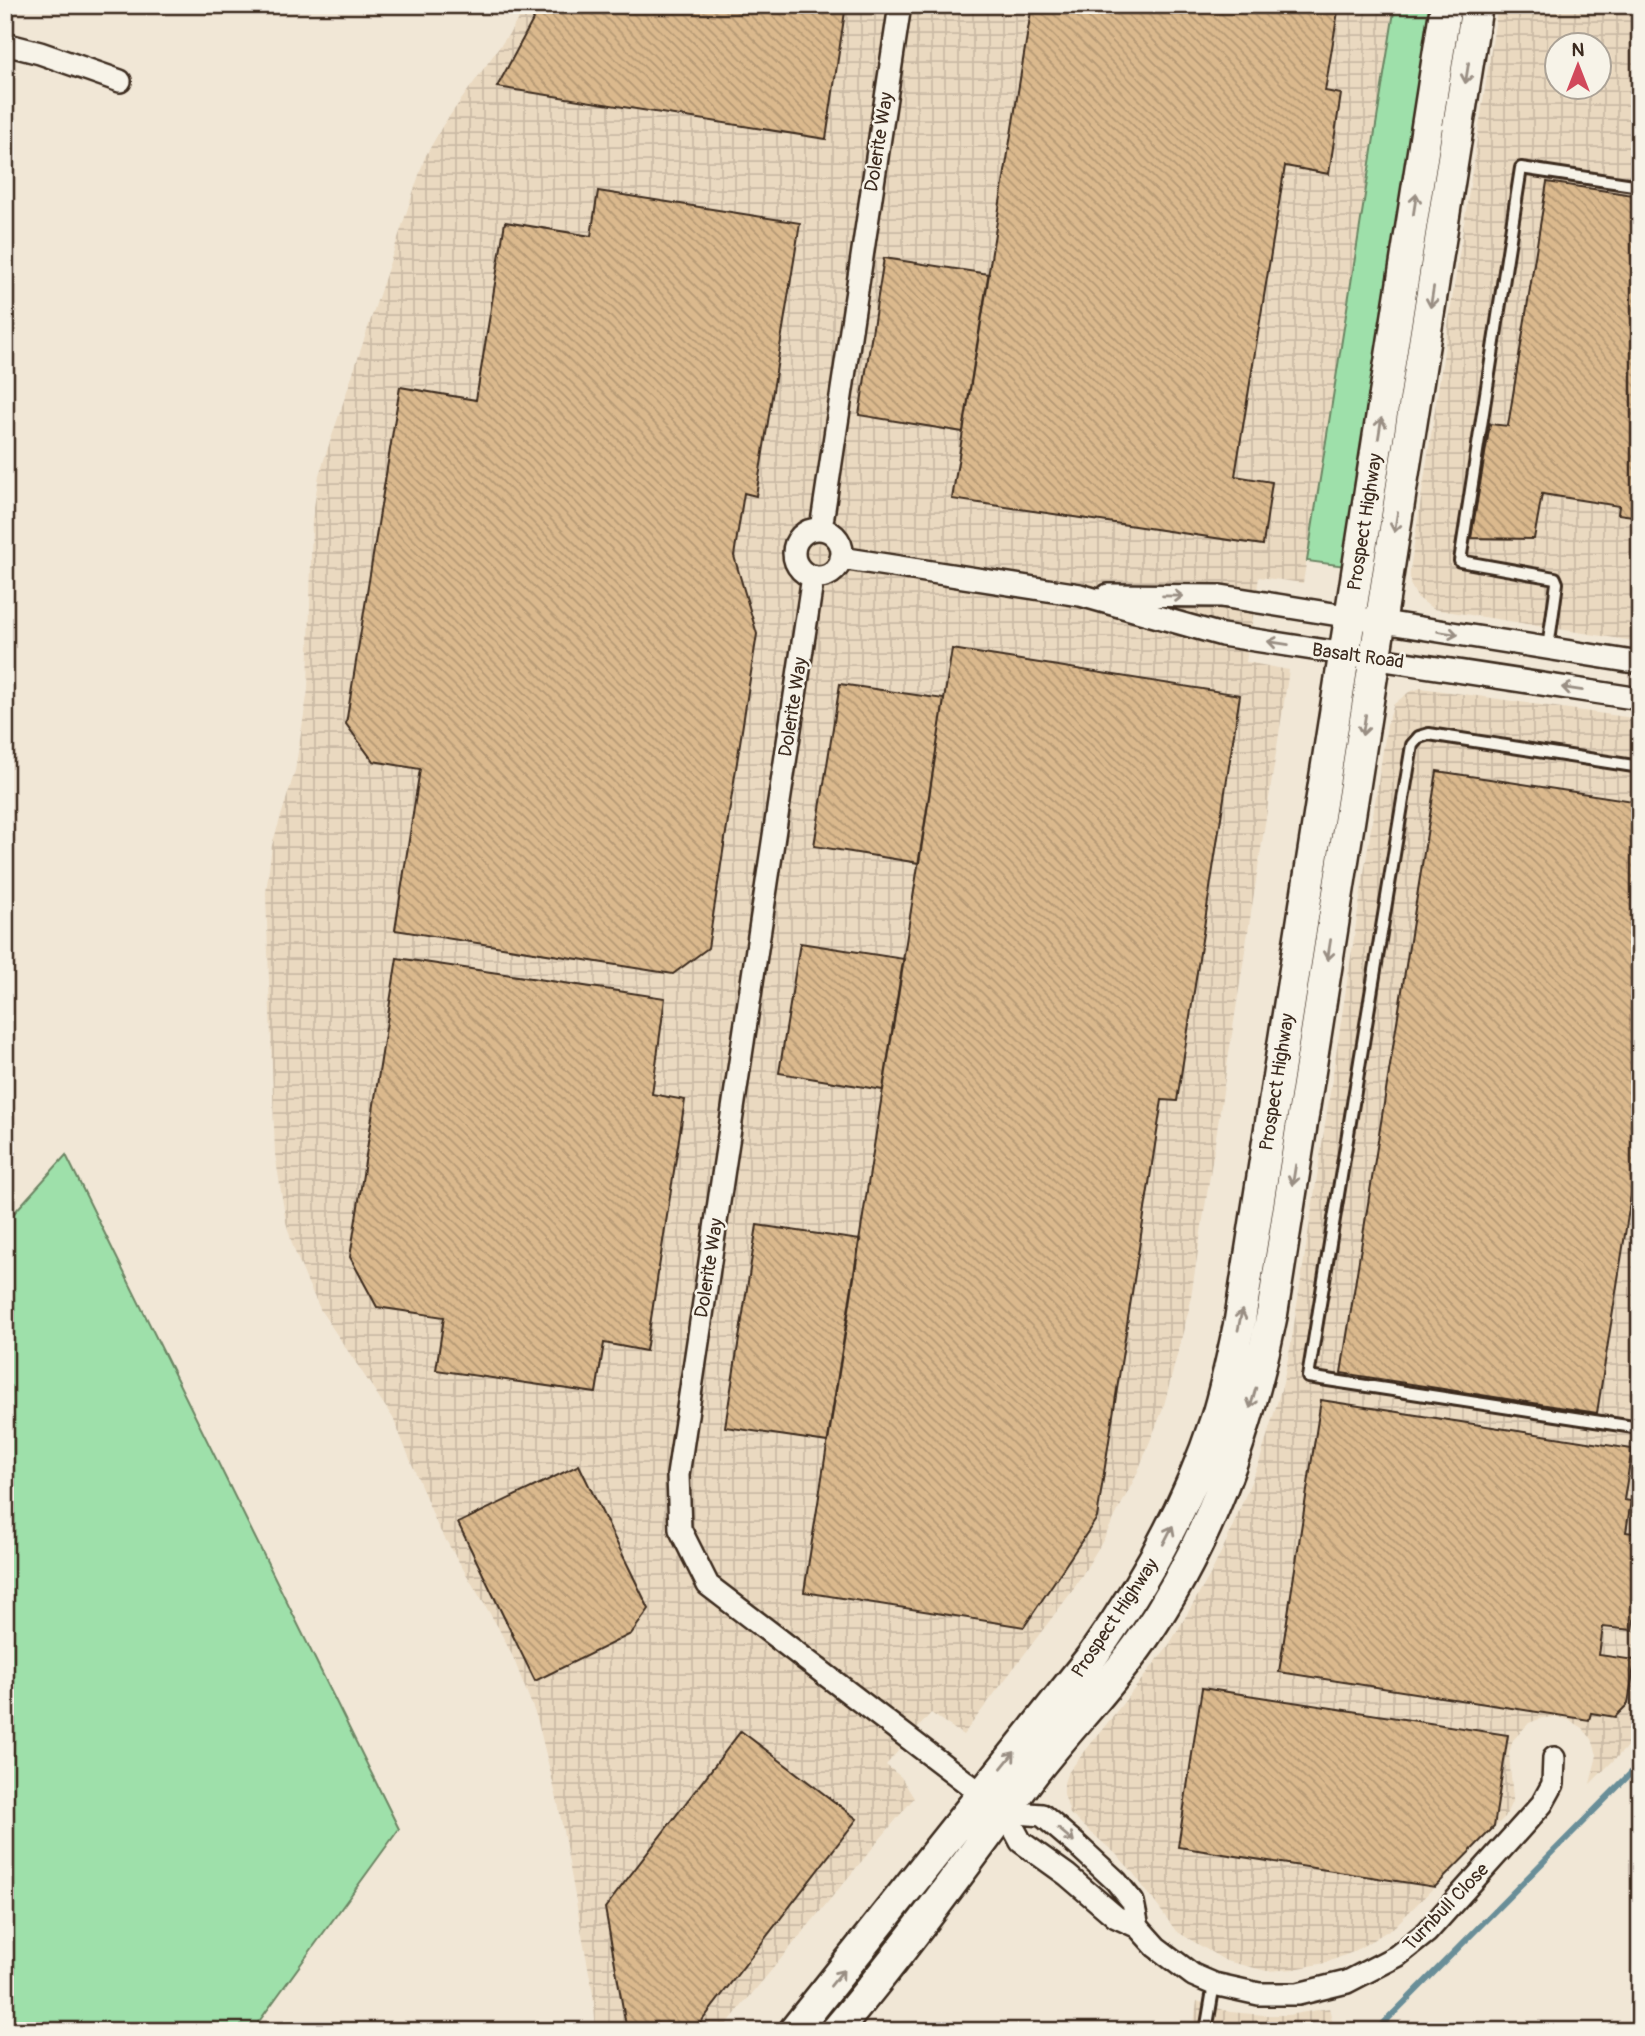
<svg xmlns="http://www.w3.org/2000/svg" width="1645" height="2036" viewBox="0 0 1645 2036" font-family="Pangolin,sans-serif">
<defs>
<pattern id="industrial-grid" width="8" height="8" patternUnits="userSpaceOnUse" patternTransform="scale(1.75)"><rect width="8" height="8" fill="#ead9c0"/><path d="M0 4h8M4 0v8" fill="none" stroke="#cabaa5"/></pattern>
<pattern id="building-back-hatch" width="6" height="6" patternUnits="userSpaceOnUse" patternTransform="scale(1.75)"><rect width="6" height="6" fill="#dbb98d"/><path d="M-1 5l2 2M0 0l6 6M5-1l2 2" fill="none" stroke="#b39773"/></pattern>
</defs>
<rect width="100%" height="100%" fill="#f1e7d6"/>
<filter id="ink" filterUnits="userSpaceOnUse"><feTurbulence type="fractalNoise" baseFrequency=".0143" numOctaves="2"/><feDisplacementMap in="SourceGraphic" scale="14" xChannelSelector="R" yChannelSelector="G"/><feConvolveMatrix kernelMatrix="1 2 1 2 8 2 1 2 1" color-interpolation-filters="sRGB"/></filter>
<g filter="url(#ink)">
<path fill="url(#industrial-grid)" fill-rule="evenodd" d="M526,5H1394L1303,583L1259,577L1246,662L1289,670L1189,1309L1163,1409L1136,1476L1102,1542L1073,1590L963,1735L931,1713L886,1765L901,1777L914,1798L721,2031H596L593,1994L558,1803L537,1718L513,1657L498,1627L438,1527L393,1418L321,1311L307,1281L293,1247L286,1222L275,1154L266,893L272,845L295,771L308,690L312,520L319,475L425,157L443,125L511,31Z
M1498,5H1640V642L1433,609L1417,597L1410,584V570ZM1558,46H1600V88H1558Z
M1421,688L1640,719V1734L1590,1784L1597,1755L1592,1739L1582,1728L1569,1720L1557,1717L1542,1718L1529,1723L1513,1740L1509,1753L1513,1799L1505,1817L1394,1927L1353,1952L1325,1963L1294,1969L1267,1971L1226,1961L1176,1931L1131,1870L1116,1854L1070,1814L1064,1794V1783L1067,1774L1169,1645L1210,1575L1227,1540L1260,1460L1283,1383L1291,1344L1387,725L1394,704L1409,692Z
M1197,2001L1230,2012L1264,2015H1288L1329,2008L1335,2031H1193Z"/>
<path fill="#9ee0aa" stroke="#6c8564" stroke-width="2" d="M1395,5H1433L1345,566L1307,561Z
M66,1155L399,1829L252,2031H5V1223Z"/>
<g fill="none" stroke-linecap="round" stroke-linejoin="round">
<path stroke="#698e98" stroke-width="6" d="M1376,2031L1640,1764"/>
</g>
<path fill="url(#building-back-hatch)" stroke="#3b2a1e" stroke-width="2" d="M541,5H846L826,139L497,87Z
M1032,5H1339L1325,91L1341,94L1329,174L1285,166L1235,476L1272,482L1263,545L952,499Z
M1547,182L1640,196V517L1618,514L1619,506L1542,494L1534,539L1471,538L1490,424L1508,426Z
M598,191L800,223L756,496L744,493L734,556L757,634L708,948L673,974L395,930L420,769L373,761L346,724L400,387L476,400L505,222L591,236Z
M884,258L989,274L963,432L859,415Z
M952,649L1240,695L1177,1101L1162,1100L1097,1518L1024,1627L804,1592Z
M840,684L944,699L919,863L814,846Z
M1437,771L1640,802V1139L1597,1413L1341,1373Z
M800,943L904,959L883,1090L779,1073Z
M397,958L665,998L652,1094L685,1100L646,1351L604,1343L596,1393L436,1370L444,1317L377,1307L350,1257Z
M757,1225L860,1240L828,1442L725,1427Z
M1321,1400L1632,1449L1624,1500L1631,1501L1626,1532L1640,1534V1580L1632,1630L1603,1627L1599,1655L1635,1660L1628,1704L1615,1717L1591,1713L1589,1720L1279,1672Z
M579,1465L649,1609L631,1634L535,1681L458,1523Z
M1202,1688L1508,1735L1494,1827L1435,1887L1178,1847Z
M741,1731L857,1819L694,2031H627L605,1908Z"/>
<g fill="none" stroke-linecap="round" stroke-linejoin="round">
<g stroke="#3b2a1e" stroke-width="16">
<path id="service" d="M1548,648L1557,583L1555,578L1460,561L1521,168L1640,186
M1640,767L1429,734L1419,737L1412,745L1308,1377L1640,1428
M1206,2031L1214,1984"/>
</g>
<g stroke="#3b2a1e" stroke-width="26">
<path id="minor" d="M5,44L40,53L120,81
M821,529L900,5
M794 553a24 24 0 1 1 48 0a24 24 0 1 1-48 0Z
M841,558L1080,595L1222,635L1640,699
M813,576L678,1475L680,1529L708,1585L1005,1812L1021,1842L1067,1875L1116,1917L1138,1927L1156,1947L1193,1975L1214,1984L1259,1994H1298L1347,1982L1397,1956L1427,1932L1542,1804L1553,1784L1554,1758
M1108,595L1221,596L1640,663
M1005,1812L1042,1815L1076,1844L1116,1881L1133,1902L1138,1927"/>
</g>
<g stroke="#3b2a1e" stroke-width="35">
<path id="secondary" d="M794,2031L1093,1655C1145,1582 1188,1505 1216,1419C1226,1387 1233,1353 1240,1320L1446,5
M836,2031C905,1949 968,1861 1032,1775C1067,1729 1109,1688 1142,1640C1210,1542 1249,1430 1272,1314L1477,5"/>
</g>
<use href="#service" stroke="#f7f3e8" stroke-width="10"/>
<use href="#minor" stroke="#f7f3e8" stroke-width="21"/>
<use href="#secondary" stroke="#f7f3e8" stroke-width="30"/>
</g>
<defs><path id="oneway-shaft" d="M-6 0H5M1.5-3L5.5 0L1.5 3" fill="none" stroke-width="1.6" stroke-linecap="round" stroke-linejoin="round" transform="scale(1.75)"/></defs>
<g stroke="#998e83">
<use href="#oneway-shaft" transform="translate(1467 73) rotate(99)"/>
<use href="#oneway-shaft" transform="translate(1415 204) rotate(-81)"/>
<use href="#oneway-shaft" transform="translate(1432 297) rotate(99)"/>
<use href="#oneway-shaft" transform="translate(1380 428) rotate(-81)"/>
<use href="#oneway-shaft" transform="translate(1396 522) rotate(99)"/>
<use href="#oneway-shaft" transform="translate(1173 596) rotate(1)"/>
<use href="#oneway-shaft" transform="translate(1448 633) rotate(9)"/>
<use href="#oneway-shaft" transform="translate(1278 643) rotate(-171)"/>
<use href="#oneway-shaft" transform="translate(1572 689) rotate(-171)"/>
<use href="#oneway-shaft" transform="translate(1364 725) rotate(99)"/>
<use href="#oneway-shaft" transform="translate(1329 950) rotate(99)"/>
<use href="#oneway-shaft" transform="translate(1294 1175) rotate(99)"/>
<use href="#oneway-shaft" transform="translate(1240 1320) rotate(-79)"/>
<use href="#oneway-shaft" transform="translate(1253 1398) rotate(106)"/>
<use href="#oneway-shaft" transform="translate(1168 1535) rotate(-63)"/>
<use href="#oneway-shaft" transform="translate(1008 1760) rotate(-51)"/>
<use href="#oneway-shaft" transform="translate(1066 1835) rotate(40)"/>
<use href="#oneway-shaft" transform="translate(837 1978) rotate(-51)"/>
</g>
</g>
<g text-anchor="middle" dominant-baseline="central" stroke-width="5" stroke-linejoin="round" paint-order="stroke">
<g font-size="19" fill="#3b2a1e" stroke="#f7f3e8">
<text transform="translate(879 142) rotate(-81)">Dolerite Way</text>
<text transform="translate(1365 522) rotate(-81)">Prospect Highway</text>
<text transform="translate(1358 656) rotate(8)">Basalt Road</text>
<text transform="translate(793 707) rotate(-81)">Dolerite Way</text>
<text transform="translate(1277 1082) rotate(-81)">Prospect Highway</text>
<text transform="translate(709 1268) rotate(-81)">Dolerite Way</text>
<text transform="translate(1115 1618) rotate(-56)">Prospect Highway</text>
<text transform="translate(1446 1907) rotate(-46)">Turnbull Close</text>
</g>
</g>
<rect width="1645" height="2036" fill="none" stroke="#f7f3e8" stroke-width="28"/>
<rect x="14" y="14" width="1617" height="2008" fill="none" stroke="#3b2a1e" stroke-width="2.5" filter="url(#ink)"/>
<g transform="translate(1578 66)"><circle r="33" fill="#f7f3e8" stroke="#aca397" stroke-width="2"/>
<path d="M0-5L12 26L0 18L-12 26Z" fill="#d1495b"/>
<text y="-10" font-size="19" font-weight="bold" text-anchor="middle" fill="#3b2a1e">N</text>
</g>
</svg>
